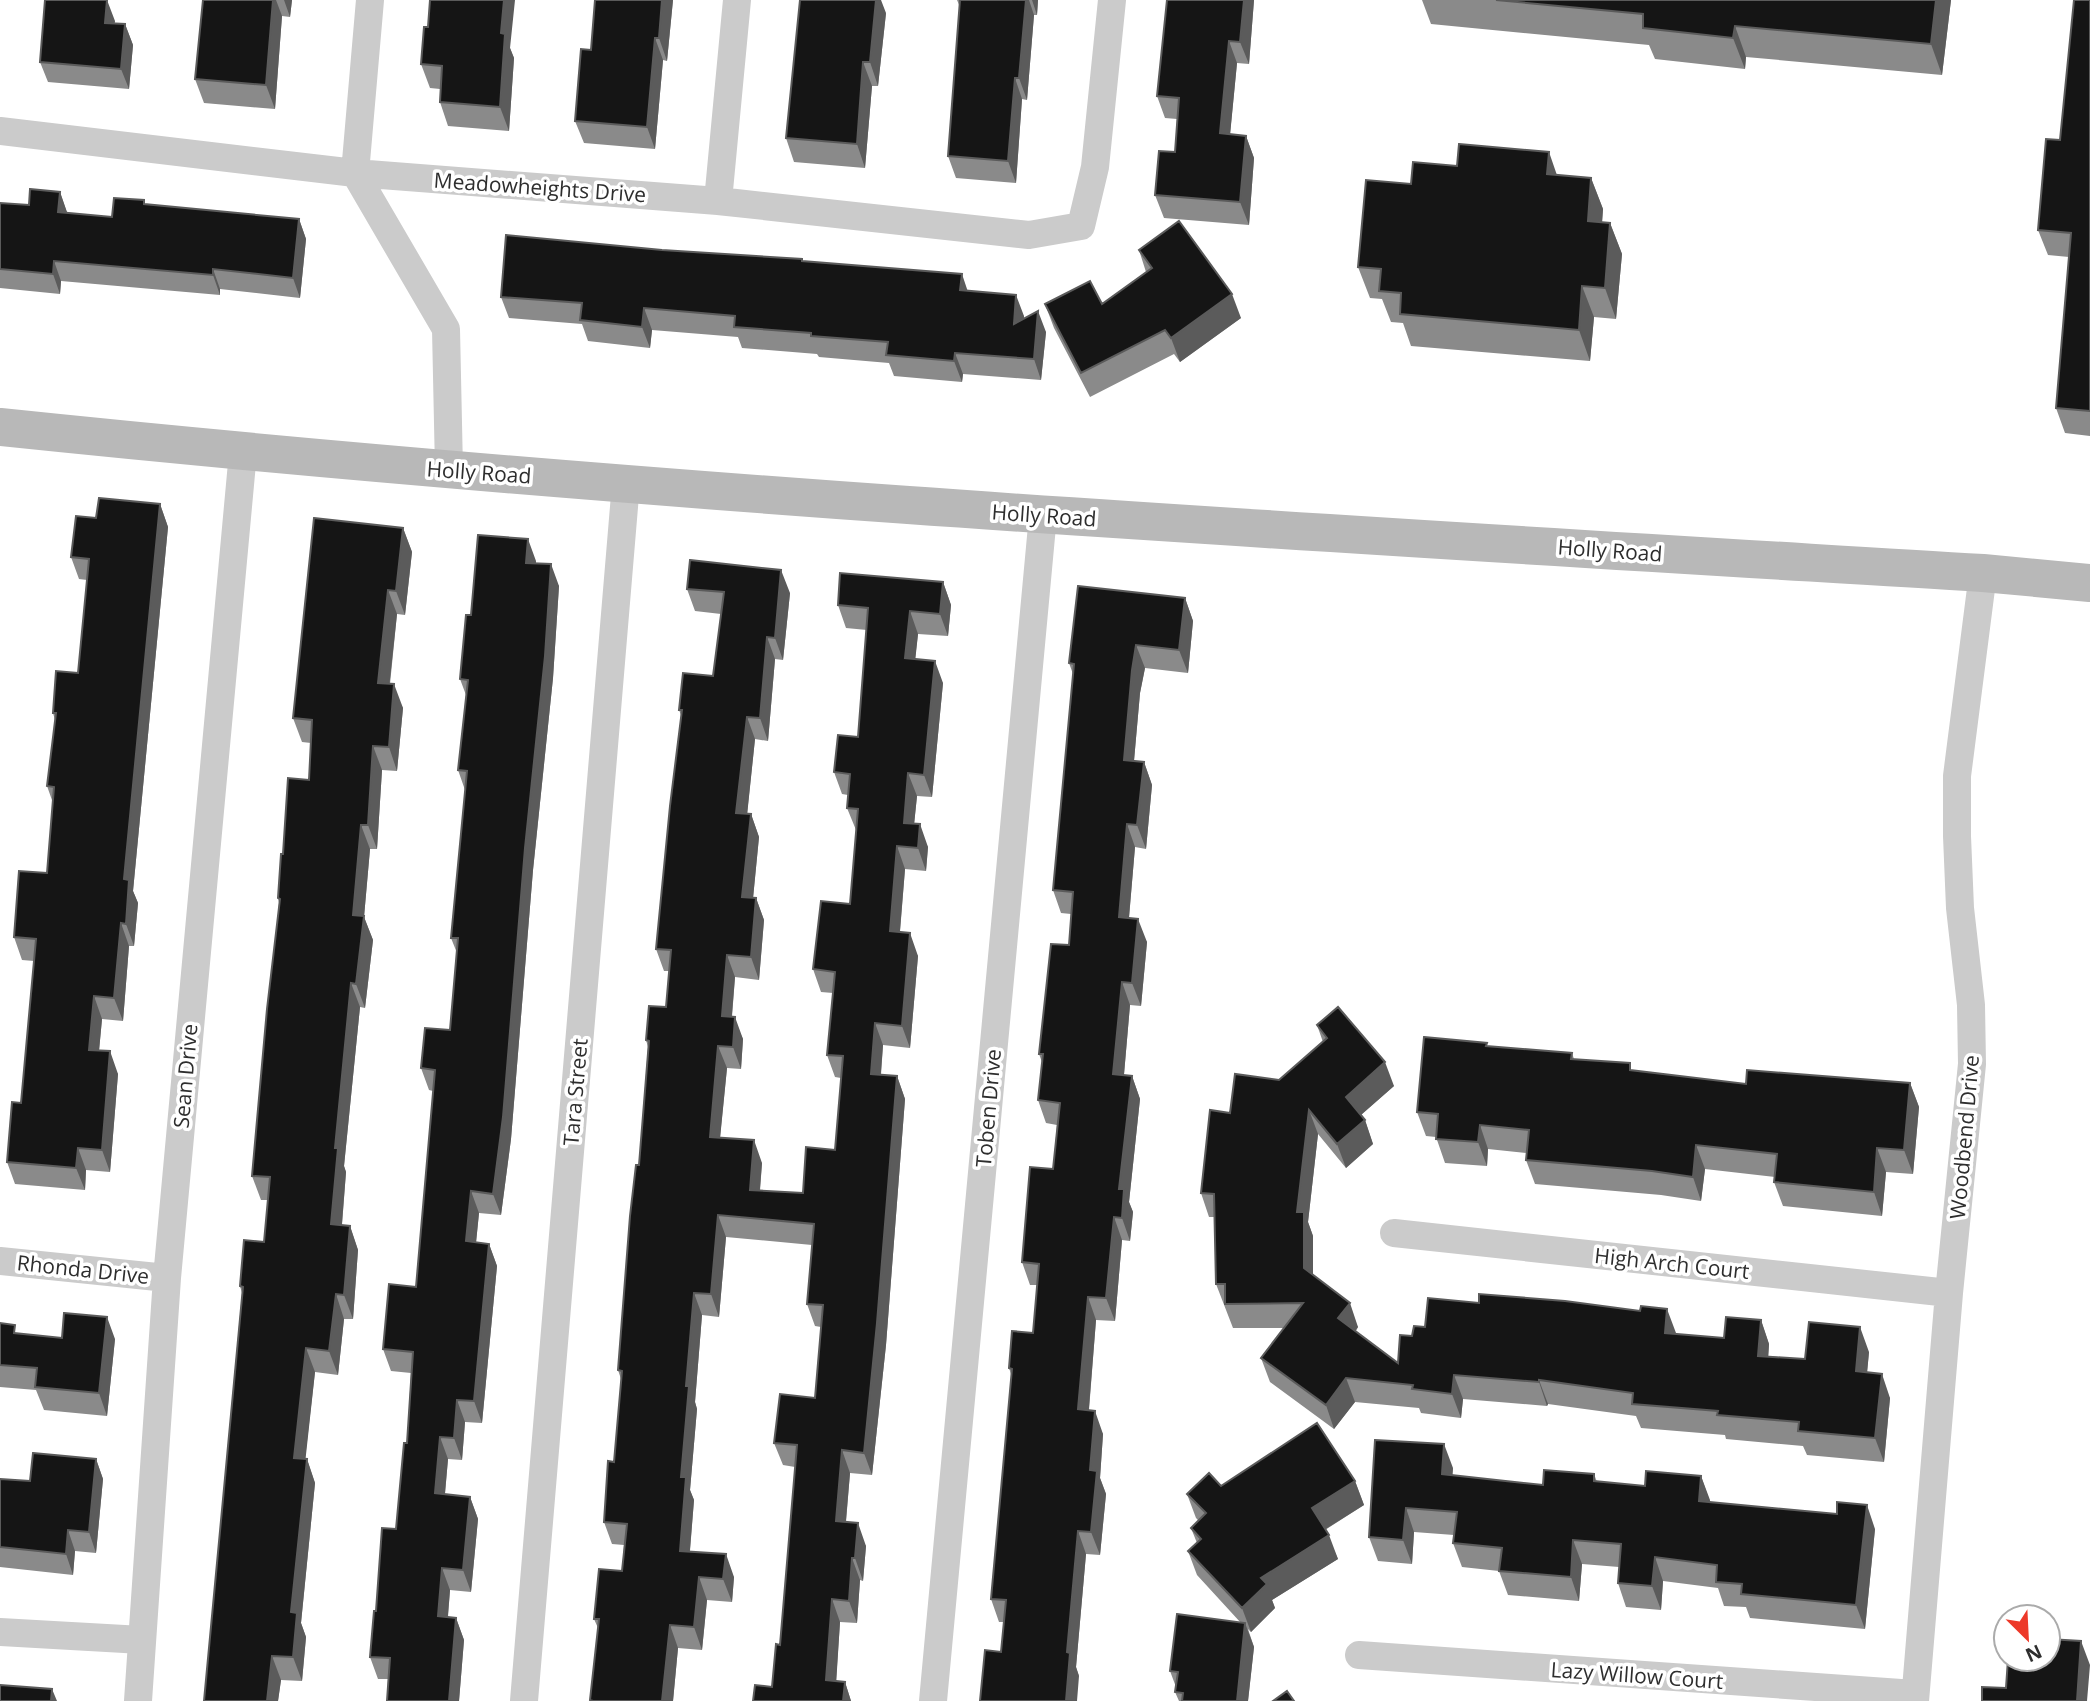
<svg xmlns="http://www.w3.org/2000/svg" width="2090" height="1701" viewBox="0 0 2090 1701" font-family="'Open Sans',sans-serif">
<rect width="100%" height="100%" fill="#fff"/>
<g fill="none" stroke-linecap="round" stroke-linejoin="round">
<path stroke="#cbcbcb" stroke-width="28" d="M370,0L355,173L446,329L449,470
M0,131L355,173L718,201L1029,235L1081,226L1095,167L1112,0
M718,201L737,0
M1394,1233L1949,1293
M0,1261L167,1278
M0,1632L142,1640
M1359,1655L1915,1694
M138,1701L167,1278L243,452
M524,1701L626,483
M933,1701L1043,515
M1915,1701L1949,1293L1972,1064L1971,1005L1960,908L1957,836V776L1983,573"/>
<path stroke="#b8b8b8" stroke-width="38" d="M0,427C660,496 1322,533 1983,573L2090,583"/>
</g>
<path fill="#8a8a8a" d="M203,0H292L290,17L282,16L275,109L204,103L195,79Z
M595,0H673L667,61L663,60L655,149L584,143L575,121L591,50Z
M957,0H1038L1037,15H1034L1027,100L1022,99L1016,183L956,178L948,156L960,7Z
M1167,0H1254L1249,64L1237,63L1230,134L1246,136L1254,158L1249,225L1164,218L1155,195L1175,152L1177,119L1165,118L1157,96Z
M1422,0H1951L1942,75L1746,57L1745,69L1655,59L1649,45L1431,24Z
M2090,0V436L2065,433L2056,408L2069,257L2048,255L2038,230L2060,140Z
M886,13L878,86H872L865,168L794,162L786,138Z
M115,21L114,23L125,24L133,45L129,89L48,82L40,62Z
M510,48L514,58L509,131L448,126L440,102V89L430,88L421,64Z
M1557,175L1591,178L1603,209L1602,222L1610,223L1622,254L1616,319L1594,317L1590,361L1411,346L1403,323L1391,322L1382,299L1370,298L1358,267L1411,184Z
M60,192L67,213L112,217L144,200L145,204L299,219L306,239L300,298L220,289V295L61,281L60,294L0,288V203L29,205Z
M662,250L802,259L803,261L968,291L1024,316V318L1046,332L1041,380L963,374L962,382L894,376L889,363L819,357L817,354L742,348L738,337L652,330L650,348L588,341L582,324L509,318L501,297Z
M1139,250L1241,318L1180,362L1174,354L1090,397L1054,328L1045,304H1102L1146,272Z
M160,504L168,527L133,891L138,903L134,946H129L123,1021L102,1019L99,1051L118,1074L110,1172L86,1170L85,1190L15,1184L7,1162L21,1103L34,961L22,960L14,937L47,873L53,803L47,786L55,720L53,713L78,673L87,580L79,579L71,557L96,518Z
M403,528L412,552L405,615L397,614L390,684L403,708L397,771L382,770L377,849H370L364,917L373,940L365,1008L360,1007L344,1166L346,1172L342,1225L350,1226L358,1250L353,1319H344L338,1375L315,1372L305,1459H307L315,1483L301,1623L306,1637L302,1681L281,1680L278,1701H204L242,1293L240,1286L264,1242L268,1200H261L252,1176L279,903L278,898L283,854L309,780L311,743L302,742L293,718Z
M536,561V563L559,586L553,678L533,870L511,1139L501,1215L479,1213L476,1242L489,1244L497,1266L482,1423L465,1422L462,1460L448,1459L445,1494L470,1497L478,1519L471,1592L450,1590L448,1617L456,1618L464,1640L459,1701H387L388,1679H378L370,1657L376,1611L396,1529L407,1443L411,1373L391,1371L383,1349L416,1287L433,1091L429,1090L421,1068L450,1030L457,953L451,938L465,790L458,770L466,695L460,679L471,615Z
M943,582L951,605L948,636L918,634L915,659L943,683L932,797L917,796L914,824L928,847L926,871L905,869L900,932L918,956L910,1048L883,1045L881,1075L897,1076L905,1099L886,1345L872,1475L850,1473L846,1522L866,1546L863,1581L860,1580L857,1623L840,1622L836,1681L845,1682L851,1701H753L772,1687L780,1645L795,1467L783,1465L774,1443L815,1398L821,1327L815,1326L807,1304L812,1245L726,1237L719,1317L702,1315L695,1402L697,1409L690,1490L694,1500L690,1551L734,1577L732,1602L707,1600L702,1650L678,1648L673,1701H590L598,1628L594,1619L622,1571L624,1545L612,1544L604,1522L614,1462L621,1379L618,1370L639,1165L648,1047L646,1040L666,1007L669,971H664L656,949L681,715L679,710L713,676L721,614L695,611L687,589L790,593L783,660L775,659L768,741L755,739L747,814H751L759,837L753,898H756L764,920L759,980L735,977L732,1017L743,1039L741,1069L727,1068L720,1137L762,1163L760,1191L803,1193L835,1150L841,1078L835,1077L827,1055L833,993L821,992L813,969L850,904L856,830L847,808L848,795L842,794L834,772L858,737L867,630L846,628L838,605Z
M1185,598L1193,621L1188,673L1145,668L1140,693L1134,761L1144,762L1152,785L1146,849L1135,847L1129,918L1147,942L1141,1006L1130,1005L1124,1075L1132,1076L1140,1099L1129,1202L1133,1212L1130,1241L1122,1240L1115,1321L1096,1320L1089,1410L1103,1434L1100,1478L1106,1494L1100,1555L1086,1554L1076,1667L1079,1676L1001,1652L1004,1622H999L991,1599L1012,1377L1009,1368L1033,1333L1037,1285H1030L1022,1262L1053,1169L1057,1125L1046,1123L1038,1100L1042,1062L1039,1054L1069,945L1071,914L1061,913L1053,890L1073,674L1069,663Z
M1317,1025L1394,1086L1361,1115L1365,1120L1373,1144L1346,1168L1318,1134L1308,1222L1313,1236V1275L1358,1327L1356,1331L1398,1363L1412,1336L1425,1327L1676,1333V1334L1724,1338L1761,1320L1769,1344L1768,1356L1805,1359L1869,1352L1867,1372L1890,1398L1884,1462L1807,1455L1803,1446L1726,1439L1725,1435L1641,1428L1636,1416L1548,1404L1547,1406L1463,1399L1461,1418L1421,1413L1419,1408L1355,1402L1334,1429L1270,1382L1261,1358L1284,1328H1233L1216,1284L1215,1217H1209L1201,1193L1230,1113L1279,1080L1323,1042Z
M1488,1046L1572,1053L1574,1059L1633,1071L1746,1084L1910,1083L1919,1107L1913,1174L1886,1172L1882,1216L1783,1206L1774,1182L1775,1177L1705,1169L1701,1201L1661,1195L1535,1184L1526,1160L1527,1153L1488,1149L1487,1166L1445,1163L1436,1137L1426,1136L1417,1112Z
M0,1323L18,1334L62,1338L115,1339L107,1416L44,1410L36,1390L0,1387Z
M96,1459L103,1479L96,1553L75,1551L73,1575L0,1567V1479L30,1481Z
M1453,1468L1452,1475L1543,1485L1594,1474L1597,1482L1645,1486L1701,1476L1710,1502L1875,1529L1865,1629L1750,1618L1746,1607L1724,1606L1718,1588L1663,1581L1661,1610L1626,1607L1618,1583L1619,1567L1582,1564L1579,1601L1508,1595L1499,1571L1462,1567L1453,1543L1454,1535L1414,1532L1412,1564L1378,1561L1369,1537Z
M1355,1481L1364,1505L1325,1530L1338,1559L1272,1600L1275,1608L1251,1632L1248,1629L1254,1647L1248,1701H1179L1175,1692L1176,1687L1170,1671L1241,1623L1197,1575L1188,1551L1197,1543L1191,1528L1199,1521L1196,1518L1187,1494L1221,1486Z"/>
<path fill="#5b5b5b" d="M107,0L115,21L112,43L105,23Z
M273,0H276L282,16L275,109L266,85Z
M284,0H292L290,17Z
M504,0H515L510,48L514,58L509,131L500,107L501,33Z
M662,0H673L667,61L659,38Z
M873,0H881L886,13L878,86L870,62Z
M1026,0H1029L1034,15L1027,100L1019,78Z
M1032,0H1038L1037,15Z
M1244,0H1254L1249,64L1240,42Z
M1936,0H1951L1942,75L1931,44Z
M125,24L133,45L129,89L121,69Z
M1735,26L1746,57L1745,69L1733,38Z
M655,38L663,60L655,149L647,127Z
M1229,41L1237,63L1228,156L1220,133Z
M863,62L872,86L865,168L857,144Z
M1015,78L1022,99L1016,183L1008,161Z
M1246,136L1254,158L1249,225L1240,202Z
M1549,152L1560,184L1547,174Z
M1591,178L1603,209L1600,252L1588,221Z
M60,192L67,212L65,232L58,212Z
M299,219L306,239L300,298L293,278Z
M1610,223L1622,254L1616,319L1605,288Z
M54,261L61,281L60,294L53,274Z
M213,269L220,289V295L213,275Z
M962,274L969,295L960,290Z
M1582,286L1594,317L1590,361L1579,330Z
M1232,294L1241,318L1180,362L1171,338Z
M1016,295L1024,316L1021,345L1014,324Z
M644,308L652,330L650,348L642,327Z
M1038,311L1046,332L1041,380L1034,359Z
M955,353L963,374L962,382L954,361Z
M160,504L168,527L133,891L138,903L134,946L126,924L124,879Z
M403,528L412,552L405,615L396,591Z
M528,539L536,561L534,585L526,563Z
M551,564L559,586L553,678L533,870L511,1139L501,1215L493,1194Z
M781,570L790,593L783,660L775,638Z
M943,582L951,605L948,636L940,614Z
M388,590L397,614L387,707L378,683Z
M1185,598L1193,621L1188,673L1179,650Z
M910,611L918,634L913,681L905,658Z
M767,637L775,659L768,741L760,718Z
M1136,645L1145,668L1140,693L1132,783L1124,760L1132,670Z
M935,661L943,683L932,797L924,775Z
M394,684L403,708L397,771L389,747Z
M747,717L755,739L745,835L736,813Z
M373,746L382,770L377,849L368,825Z
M1144,762L1152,785L1146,849L1137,825Z
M908,773L917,796L912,845L904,823Z
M751,814L759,837L751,919L742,897Z
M920,824L928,847L926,871L918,848Z
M1127,824L1135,847L1127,940L1119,917Z
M361,825L370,849L364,917L373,940L365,1008L356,984L353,915Z
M897,846L905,869L898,954L890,931Z
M756,898L764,920L759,980L751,957Z
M1138,919L1147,942L1141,1006L1132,983Z
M121,923L129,946L123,1021L114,998Z
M910,933L918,956L910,1048L902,1026Z
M727,955L735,977L730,1038L722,1016Z
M1122,982L1130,1005L1122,1097L1113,1074Z
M351,983L360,1007L344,1166L346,1172L340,1248L331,1224L335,1148Z
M94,996L102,1019L97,1072L89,1050Z
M735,1017L743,1039L741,1069L733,1047Z
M875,1023L883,1045L879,1097L871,1074Z
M718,1046L727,1068L718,1159L710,1137Z
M110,1051L118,1074L110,1172L102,1150Z
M1385,1062L1394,1086L1354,1121L1346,1097Z
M897,1076L905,1099L886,1345L872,1475L864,1453Z
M1132,1076L1140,1099L1129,1202L1133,1212L1130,1241L1122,1218L1119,1189Z
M1910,1083L1919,1107L1913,1174L1904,1150Z
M1309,1110L1318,1134L1308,1222L1313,1236V1292L1304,1268L1297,1212Z
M1365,1120L1373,1144L1346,1168L1337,1144Z
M1480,1125L1488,1149L1487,1166L1478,1142Z
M754,1140L762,1163L758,1212L750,1190Z
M1696,1145L1705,1169L1701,1201L1693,1177Z
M78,1148L86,1170L85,1190L76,1168Z
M1877,1148L1886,1172L1882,1216L1874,1192Z
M471,1191L479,1213L474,1263L466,1241Z
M718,1215L726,1237L719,1317L711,1294Z
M1114,1217L1122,1240L1115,1321L1106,1298Z
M350,1226L358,1250L353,1319L344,1295Z
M489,1244L497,1266L482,1423L474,1401Z
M694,1293L702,1315L695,1402L697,1409L690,1490L694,1500L688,1573L680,1551L681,1477L686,1386Z
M336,1294L344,1319L338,1375L329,1351Z
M1088,1297L1096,1320L1087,1432L1078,1409Z
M1350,1303L1358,1327L1347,1342L1338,1318Z
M1667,1309L1676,1333L1674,1357L1665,1333Z
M107,1317L115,1339L107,1416L99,1393Z
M1761,1320L1769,1344L1767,1380L1758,1356Z
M1860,1327L1869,1352L1865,1395L1856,1371Z
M306,1348L315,1372L303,1482L294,1458Z
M1882,1374L1890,1398L1884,1462L1875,1438Z
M1454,1375L1463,1399L1461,1418L1452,1394Z
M1346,1378L1355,1402L1334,1429L1326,1405Z
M1539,1380L1548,1404L1547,1406L1539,1382Z
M457,1400L465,1422L462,1460L454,1438Z
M1095,1411L1103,1434L1100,1478L1106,1494L1100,1555L1091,1532L1090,1470Z
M440,1437L448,1459L443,1515L435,1493Z
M1444,1444L1453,1468L1451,1498L1442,1474Z
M842,1450L850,1473L844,1543L836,1521Z
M96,1459L103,1479L96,1553L89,1532Z
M307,1459L315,1483L301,1623L306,1637L302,1681L293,1657L291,1612Z
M1701,1476L1710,1500L1708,1525L1699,1501Z
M1355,1481L1364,1505L1321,1532L1312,1508Z
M470,1497L478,1519L471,1592L463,1570Z
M1867,1505L1875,1529L1865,1629L1856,1605Z
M1406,1508L1414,1532L1412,1564L1403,1540Z
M858,1523L866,1546L863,1581L855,1558Z
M68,1530L75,1551L73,1575L66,1554Z
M1078,1531L1086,1554L1076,1667L1079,1676L1077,1701H1066L1067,1652Z
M1329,1535L1338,1559L1272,1600L1275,1608L1251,1632L1242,1608L1261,1578Z
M1573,1540L1582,1564L1579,1601L1571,1577Z
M726,1554L734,1577L732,1602L723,1579Z
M1655,1557L1663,1581L1661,1610L1652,1586Z
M852,1558L860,1580L857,1623L849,1601Z
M442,1568L450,1590L446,1638L438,1616Z
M699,1577L707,1600L702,1650L694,1627Z
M832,1599L840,1622L835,1701L826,1680Z
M456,1618L464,1640L459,1701H449Z
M1245,1623L1254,1647L1248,1701H1237Z
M670,1625L678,1648L673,1701H662Z
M2081,1641L2090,1665L2087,1701H2077Z
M272,1656L281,1680L278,1701H267Z
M845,1682L851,1701H843Z
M52,1689L57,1701H51Z"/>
<path fill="#151515" stroke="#5b5b5b" stroke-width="2" d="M45,0H107L105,23L125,24L121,69L40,62Z
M203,0H273L266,85L195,79Z
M430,0H504L501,33L505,34L500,107L440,102L442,66L421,64L424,27H428Z
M595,0H662L659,38H655L647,127L575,121L581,49L591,50Z
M800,0H876L870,62H863L857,144L786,138Z
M960,0H1026L1019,78H1015L1008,161L948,156Z
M1167,0H1244L1240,42L1229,41L1220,133L1246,136L1240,202L1155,195L1159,151L1175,152L1179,98L1157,96Z
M1496,0H1936L1931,44L1735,26L1733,38L1643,28V14Z
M2074,0H2090V411L2056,408L2071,233L2038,230L2046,139L2060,140Z
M1459,144L1549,152L1547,174L1591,178L1588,221L1610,223L1605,288L1582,286L1579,330L1400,314L1401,293L1379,291L1381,269L1358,267L1366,180L1411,184L1413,162L1457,166Z
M30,189L60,192L58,212L112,217L114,198L144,200V204L299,219L293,278L213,269V275L54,261L53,274L0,269V203L29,205Z
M1179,221L1232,294L1171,338L1165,330L1081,373L1045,304L1090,281L1102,304L1152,268L1139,250Z
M506,235L662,250L802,259V261L962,274L960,290L1016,295L1014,324L1038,311L1034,359L955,353L954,361L886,355L888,342L811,336V333L734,327L735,316L644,308L642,327L580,320L582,303L501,297Z
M99,498L160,504L124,879L129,880L126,924L121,923L114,998L94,996L89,1050L110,1051L102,1150L78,1148L76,1168L7,1162L12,1102L21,1103L36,939L14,937L19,871L47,873L54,787L47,786L56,713H53L56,671L78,673L89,559L71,557L76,516L96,518Z
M314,518L403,528L396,591L388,590L378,683L394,684L389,747L373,746L368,825H361L353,915L364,916L356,984L351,983L335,1148H338L331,1224L350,1226L344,1295L336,1294L329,1351L306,1348L294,1458L307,1459L291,1612L297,1613L293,1657L272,1656L267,1701H204L243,1287L240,1286L244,1240L264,1242L270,1177L252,1176L267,1009L280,899L278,898L281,854H283L288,778L309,780L312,720L293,718Z
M478,535L528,539L526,563L551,564L545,656L525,848L503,1117L493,1194L471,1191L466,1241L489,1244L474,1401L457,1400L454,1438L440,1437L435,1493L470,1497L463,1570L442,1568L438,1616L456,1618L449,1701H387L390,1658L370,1657L374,1611H376L382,1528L396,1529L404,1443H407L413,1352L383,1349L389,1284L416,1287L435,1070L421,1068L425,1028L450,1030L458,938H451L467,771L458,770L468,680L460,679L466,615H471Z
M690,560L781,570L775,638L767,637L760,718L747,717L736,813L751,814L742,897L756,898L751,957L727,955L722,1016L735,1017L733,1047L718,1046L710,1137L754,1140L750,1190L803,1193L806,1147L835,1150L843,1056L827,1055L835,972L813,969L821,901L850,904L858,809L847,808L850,774L834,772L838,735L858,737L868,608L838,605L840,573L943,582L940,614L910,611L905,658L935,661L924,775L908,773L904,823L920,824L918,848L897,846L890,931L910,933L902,1026L875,1023L871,1074L897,1076L877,1323L864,1453L842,1450L836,1521L858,1523L855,1558H852L849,1601L832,1599L826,1680L845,1682L843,1701H753L755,1685L772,1687L776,1644L780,1645L797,1445L774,1443L780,1394L815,1398L823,1305L807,1304L814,1224L718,1215L711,1294L694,1293L686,1386H689L681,1477H686L680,1551L726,1554L723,1579L699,1577L694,1627L670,1625L662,1701H593L590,1700L599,1619H594L599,1569L622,1571L627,1524L604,1522L608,1461L614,1462L622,1371L618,1370L630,1216L636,1165H639L649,1041L646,1040L649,1006L666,1007L671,950L656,949L670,806L682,710H679L683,673L713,676L724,592L687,589Z
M1078,586L1185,598L1179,650L1136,645L1132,670L1124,760L1144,762L1137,825L1127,824L1119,917L1138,919L1132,983L1122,982L1113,1074L1132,1076L1119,1189H1124L1122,1218L1114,1217L1106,1298L1088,1297L1078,1409L1095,1411L1090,1470L1097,1471L1091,1532L1078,1531L1067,1652L1070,1653L1066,1701H980L985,1650L1001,1652L1006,1600L991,1599L1012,1369L1009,1368L1012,1331L1033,1333L1039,1264L1022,1262L1030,1167L1053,1169L1060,1103L1038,1100L1043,1054H1039L1051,944L1069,945L1073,892L1053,890L1074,664L1069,663Z
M1338,1007L1385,1062L1346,1097L1365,1120L1337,1144L1309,1110L1297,1212H1304V1268L1350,1303L1338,1318L1398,1363L1400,1335L1412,1336L1414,1326L1425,1327L1428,1298L1479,1303V1294L1565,1301L1640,1311L1641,1306L1667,1309L1665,1333L1724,1338L1726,1317L1761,1320L1758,1356L1805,1359L1809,1322L1860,1327L1856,1371L1882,1374L1875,1438L1798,1431L1799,1422L1717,1415L1718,1411L1632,1404L1633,1393L1539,1380V1382L1454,1375L1452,1394L1412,1389L1413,1385L1346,1378L1326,1405L1261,1358L1303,1303L1225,1304V1284H1216L1214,1194L1201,1193L1210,1110L1230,1113L1235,1074L1279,1080L1327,1038L1317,1025Z
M1424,1037L1487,1043L1486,1046L1572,1053L1571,1059L1630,1063V1070L1746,1084L1747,1070L1910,1083L1904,1150L1877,1148L1874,1192L1774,1182L1777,1154L1696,1145L1693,1177L1652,1171L1526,1160L1529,1130L1480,1125L1478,1142L1436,1139L1438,1114L1417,1112Z
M64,1313L107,1317L99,1393L35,1387L37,1368L0,1365V1323L15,1325L14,1333L62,1338Z
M1317,1423L1355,1481L1312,1508L1329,1535L1261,1578L1267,1584L1242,1608L1188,1551L1201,1539L1191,1528L1206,1513L1187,1494L1209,1473L1221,1486Z
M1375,1440L1444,1444L1442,1474L1543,1485L1544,1470L1594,1474V1481L1645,1486L1646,1471L1701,1476L1699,1501L1837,1514V1502L1867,1505L1856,1605L1741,1594L1742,1584L1716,1582L1717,1565L1655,1557L1652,1586L1618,1583L1621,1544L1573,1540L1571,1577L1499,1571L1502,1548L1453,1543L1457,1512L1406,1508L1403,1540L1369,1537Z
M33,1453L96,1459L89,1532L68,1530L66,1554L0,1547V1479L30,1481Z
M1177,1614L1245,1623L1237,1701H1182L1183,1693L1175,1692L1178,1672L1170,1671Z
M2048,1639L2081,1641L2077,1701H1982V1687L2006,1688L2008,1659H2048Z
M0,1685L52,1689L51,1701H0Z
M1287,1691L1294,1701H1273Z"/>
<g text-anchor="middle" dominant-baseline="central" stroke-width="7" stroke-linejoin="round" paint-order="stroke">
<g font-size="21" fill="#2e2e2e" stroke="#fff">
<text transform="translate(540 187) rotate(4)">Meadowheights Drive</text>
<text transform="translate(479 472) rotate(4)">Holly Road</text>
<text transform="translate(1044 515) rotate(4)">Holly Road</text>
<text transform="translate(1610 550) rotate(4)">Holly Road</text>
<text transform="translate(185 1076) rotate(-85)">Sean Drive</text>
<text transform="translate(575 1092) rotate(-85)">Tara Street</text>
<text transform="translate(988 1108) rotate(-85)">Toben Drive</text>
<text transform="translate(1964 1137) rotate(-85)">Woodbend Drive</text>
<text transform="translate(1672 1263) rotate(6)">High Arch Court</text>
<text transform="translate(83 1269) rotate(6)">Rhonda Drive</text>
<text transform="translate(1637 1675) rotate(4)">Lazy Willow Court</text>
</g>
</g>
<g transform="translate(2027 1638) rotate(156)"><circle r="33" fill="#ffffff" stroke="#ababab" stroke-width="2"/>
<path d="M0-5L12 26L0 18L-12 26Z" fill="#ed3929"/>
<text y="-10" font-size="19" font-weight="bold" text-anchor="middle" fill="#2e2e2e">N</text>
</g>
</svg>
